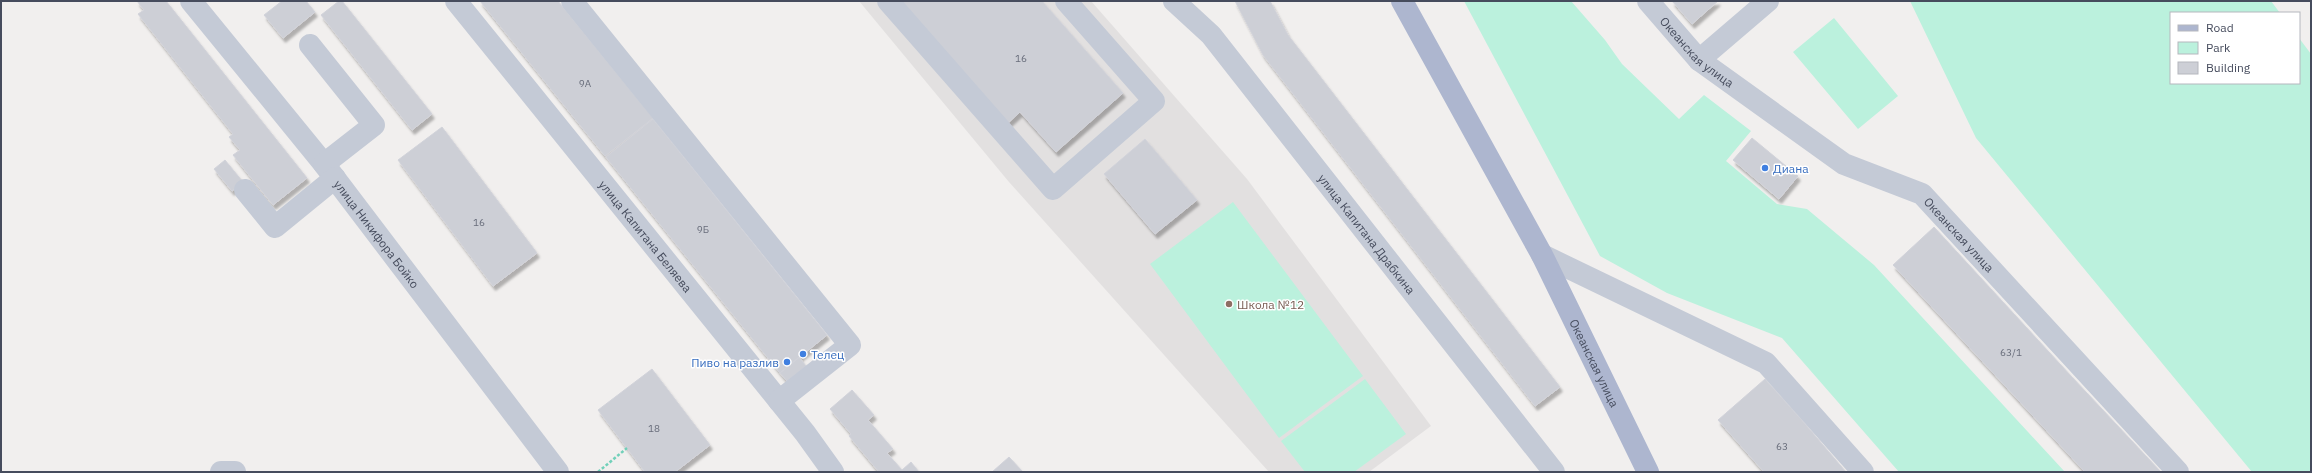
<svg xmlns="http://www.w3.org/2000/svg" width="2312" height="473" viewBox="0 0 2312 473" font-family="'IBM Plex Sans',sans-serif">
<defs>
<filter id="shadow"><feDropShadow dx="2.5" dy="4.5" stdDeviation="1" flood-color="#0004"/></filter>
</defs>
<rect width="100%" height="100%" fill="#f1efee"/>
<path fill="#e2e0e0" d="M859,1H1091L1247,179L1431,426L1369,472H1269L1009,182Z"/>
<path fill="#bbf1dd" d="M1464,1H1571L1605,40L1622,64L1679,119L1704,95L1751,131L1726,161L1777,204L1807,209L1874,265L2065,472H1899L1782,338L1667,293L1600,256Z
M1910,1H2271L2280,13H2171V83H2299V38L2311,54V472H2252L1976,138Z
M1834,18L1898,96L1858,129L1793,52Z
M1233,202L1363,376L1279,438L1150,264Z
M1365,379L1406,434L1354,472H1305L1281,441Z"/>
<path fill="#cdcfd6" stroke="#d2d3da" filter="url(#shadow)" d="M137,1H166L307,178L273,205L233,155L240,150L229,137L233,134L138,14L144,10Z
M282,1H306L315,12L283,38L264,15Z
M339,1H342L432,114L412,130L321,15Z
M480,1H558L653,118L605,156Z
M899,1H1042L1123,93L1056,152L1020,112L1007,124Z
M1235,1H1270L1288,35L1560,387L1535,406L1263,55Z
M1672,1H1718L1692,24Z
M653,119L827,335L780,373L606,157Z
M442,127L537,253L493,286L398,160Z
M1752,138L1798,176L1779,199L1733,160Z
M1145,139L1197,200L1155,234L1104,174Z
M225,160L243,182L232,191L214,169Z
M1934,227L2072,377L2161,472H2085L1893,265Z
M799,357L806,366L787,381L780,373Z
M652,369L710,445L675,472H645L598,410Z
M1765,379L1800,418L1846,472H1764L1718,420Z
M852,390L874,415L868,420L893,449L887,453L902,470L911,462L919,472H879L849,436L851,434L830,409Z
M1009,457L1023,472H992Z"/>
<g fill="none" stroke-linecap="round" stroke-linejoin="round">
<path stroke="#71d0b9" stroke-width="2.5" stroke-dasharray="3 2" stroke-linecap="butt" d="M598,472L627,448"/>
<g stroke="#c4cad6" stroke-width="22">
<path id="s1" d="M191,1L324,164L558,472"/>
<path id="s2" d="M456,1L805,433L833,472"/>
<path d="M572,1L850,345L779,401"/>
<path d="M888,1L1053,189L1154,101L1066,1"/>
<path id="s3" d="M1174,1L1211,35L1554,472"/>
<path id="s4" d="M1648,1L1699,60L1844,164L1922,194L2178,472"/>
<path d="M310,45L374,125L324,164"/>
<path d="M1699,60L1768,1"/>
<path d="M245,190L275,227L335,178"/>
<path d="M1542,255L1766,363L1863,472"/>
<path d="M221,472H235"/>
</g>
<path stroke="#adb6cf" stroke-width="22" id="s5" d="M1402,1L1542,255L1648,472"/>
</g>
<g fill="#3f7fe0" stroke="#fff" stroke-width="1.5">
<circle cx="1765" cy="168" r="4"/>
<circle cx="803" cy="354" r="4"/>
<circle cx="787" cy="362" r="4"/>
</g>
<circle fill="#8d6e63" stroke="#fff" stroke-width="1.5" cx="1229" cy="304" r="4"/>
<g text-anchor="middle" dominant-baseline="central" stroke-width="3" stroke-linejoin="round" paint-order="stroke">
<g font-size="10" fill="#686d7b">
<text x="1021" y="58">16</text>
<text x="585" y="83">9А</text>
<text x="479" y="222">16</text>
<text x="703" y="229">9Б</text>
<text x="2011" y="352">63/1</text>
<text x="654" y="428">18</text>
<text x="1782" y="446">63</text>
</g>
<g font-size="12" fill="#464c5d" stroke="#fff">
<text stroke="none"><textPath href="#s4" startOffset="71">Океанская улица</textPath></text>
<text stroke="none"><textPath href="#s1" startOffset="298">улица Никифора Бойко</textPath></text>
<text stroke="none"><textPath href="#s3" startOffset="303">улица Капитана Драбкина</textPath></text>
<text stroke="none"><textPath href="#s4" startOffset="395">Океанская улица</textPath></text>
<text stroke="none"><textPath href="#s2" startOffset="302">улица Капитана Беляева</textPath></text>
<text stroke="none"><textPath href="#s5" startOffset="410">Океанская улица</textPath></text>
</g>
<g font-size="12" fill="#366cbe" stroke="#fff" text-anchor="start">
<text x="1773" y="168">Диана</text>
<text x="811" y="354">Телец</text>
<text x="779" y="362" text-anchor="end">Пиво на разлив</text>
</g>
<g font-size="12" fill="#785e54" stroke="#fff" text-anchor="start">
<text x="1237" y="304">Школа №12</text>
</g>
</g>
<rect width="2312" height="473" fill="none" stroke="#464c5d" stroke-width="4"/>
<rect x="2170" y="12" width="130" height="72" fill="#ffffff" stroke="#b5b7be"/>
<rect x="2178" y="25" width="20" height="6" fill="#adb6cf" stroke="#b5b7be"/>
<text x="2206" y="32" font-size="12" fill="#464c5d">Road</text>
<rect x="2178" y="42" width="20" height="12" fill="#bbf1dd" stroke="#b5b7be"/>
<text x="2206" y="52" font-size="12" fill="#464c5d">Park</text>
<rect x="2178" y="62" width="20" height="12" fill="#cdcfd6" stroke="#b5b7be"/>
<text x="2206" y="72" font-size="12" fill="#464c5d">Building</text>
</svg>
